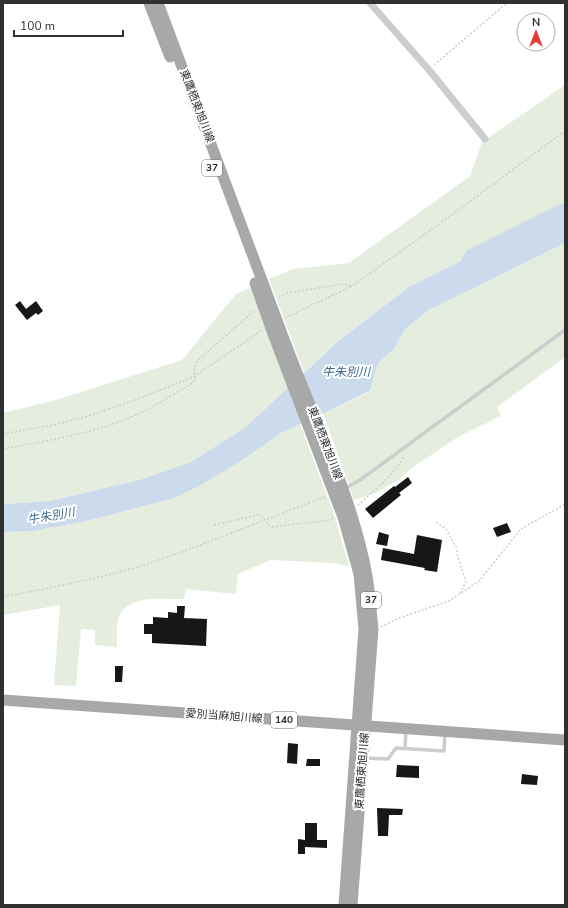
<svg xmlns="http://www.w3.org/2000/svg" width="568" height="908" viewBox="0 0 568 908" font-family="'Nunito Sans','Noto Sans JP',sans-serif">
<rect width="100%" height="100%" fill="#fff"/>
<path fill="#e4edde" d="M565,85V203L558,205L461,261L409,287L337,342L304,372L269,279L293,269L349,263L470,176L482,142Z
M565,243V357L497,407L501,416L458,437L409,470L400,479L376,493L354,500L323,413L370,392L378,363L393,350L405,329L429,310Z
M256,285L292,384L246,427L191,462L139,480L50,501L3,504V413L56,400L182,360L236,294Z
M300,424L335,517L349,566L333,563L271,560L238,574L236,594L186,589L184,599C165,600 134,594 121,613C115,621 117,637 117,647L95,645V630L81,629L76,686L54,685L60,605L3,615V532L33,531L87,521L174,498L241,461L281,433Z"/>
<path fill="#cbdbec" d="M565,203V243L429,310L405,329L393,350L378,363L370,391L281,433L241,461L199,486L174,498L87,521L33,531L3,532V504L50,501L139,480L191,462L246,427L337,342L409,287L461,261L466,251L558,205Z"/>
<path fill="#171717" d="M20,301L26,309L36,301L43,311L38,315L36,313L27,320L15,305Z
M408,477L412,483L399,493L401,495L373,518L365,509L394,486L395,487Z
M507,523L511,532L497,537L493,528Z
M379,532L389,535L387,546L376,544Z
M417,535L442,540L437,572L424,570L425,568L381,560L383,548L414,554Z
M177,606H185L184,618L207,619L206,646L152,643V634H144V624H153V617L168,618V612L177,613Z
M115,666H123L122,682H115Z
M288,743L298,744L297,764L287,763Z
M307,759H320V766H306Z
M397,765L419,766V778L396,777Z
M522,774L538,776L537,785L521,784Z
M377,808L403,809L402,815H389L388,836H378Z
M305,823H317V840H327V848L305,847V854H298V839L305,840Z"/>
<g fill="none" stroke-linecap="round" stroke-linejoin="round">
<path stroke="#cdcdcd" stroke-width="1.5" stroke-dasharray="2 2" stroke-linecap="butt" d="M434,65L507,3
M279,297L287,293L343,284L352,286
M285,318L352,286L449,217L565,131
M3,434L53,425L85,417L138,399L195,376L262,330
M3,449C46,441 91,434 131,417C151,409 173,394 193,383L195,380L194,368L197,361L254,311
M358,505C369,495 401,469 404,455
M436,522L446,529L456,547L458,558L466,581L460,593
M214,525L258,515C265,515 265,525 272,527L329,520L334,517
M3,597C48,588 93,580 137,567C201,547 262,520 325,497
M381,627L399,618L449,601L479,581L521,529L565,504"/>
<path stroke="#cdcdcd" stroke-width="3.5" d="M344,489L360,480L565,330
M405,748L406,730
M364,758L388,759L396,748L444,751L445,733"/>
<path stroke="#cdcdcd" stroke-width="7" d="M370,3L429,70L485,139"/>
<path stroke="#a8a8a8" stroke-width="11" d="M149,3L170,57
M158,3C199,112 240,221 281,331C310,411 352,492 367,576C370,593 371,611 373,629L352,905
M255,283L273,334L336,499L343,517L359,574L364,629L344,905
M3,700L565,740"/>
</g>
<g text-anchor="middle" dominant-baseline="central" stroke-width="4" stroke-linejoin="round" paint-order="stroke">
<g fill="#fff" stroke="#6e6e6e" stroke-width="1">
<rect x="202" y="160" width="20" height="16" rx="3"/>
<rect x="361" y="592" width="20" height="16" rx="3"/>
<rect x="271" y="712" width="26" height="16" rx="3"/>
</g>
<g font-size="10" font-weight="bold" fill="#303030">
<text x="212" y="168">37</text>
<text x="371" y="600">37</text>
<text x="284" y="720">140</text>
</g>
<g font-size="11" fill="#303030" stroke="#fff">
<text transform="translate(197 106) rotate(69)">東鷹栖東旭川線</text>
<text transform="translate(325 443) rotate(69)">東鷹栖東旭川線</text>
<text transform="translate(224 716) rotate(4)">愛別当麻旭川線</text>
<text transform="translate(362 771) rotate(-86)">東鷹栖東旭川線</text>
</g>
<g font-size="12" font-style="italic" fill="#3d6792" stroke="#fff">
<text x="346" y="372">牛朱別川</text>
<text transform="translate(51 516) rotate(-10)">牛朱別川</text>
</g>
</g>
<rect width="568" height="908" fill="none" stroke="#303030" stroke-width="8"/>
<g transform="translate(536 32)"><circle r="19" fill="#ffffff" stroke="#acacac"/>
<path d="M0-3L7 15L0 10L-7 15Z" fill="#e53d34"/>
<text y="-6" font-size="11" font-weight="bold" text-anchor="middle" fill="#303030">N</text>
</g>
<path d="M14 30v6h109v-6" fill="none" stroke="#303030" stroke-width="2"/>
<text x="20" y="30" font-size="12" fill="#303030" stroke="#ffffff" stroke-width="3" paint-order="stroke">100 m</text>
</svg>
